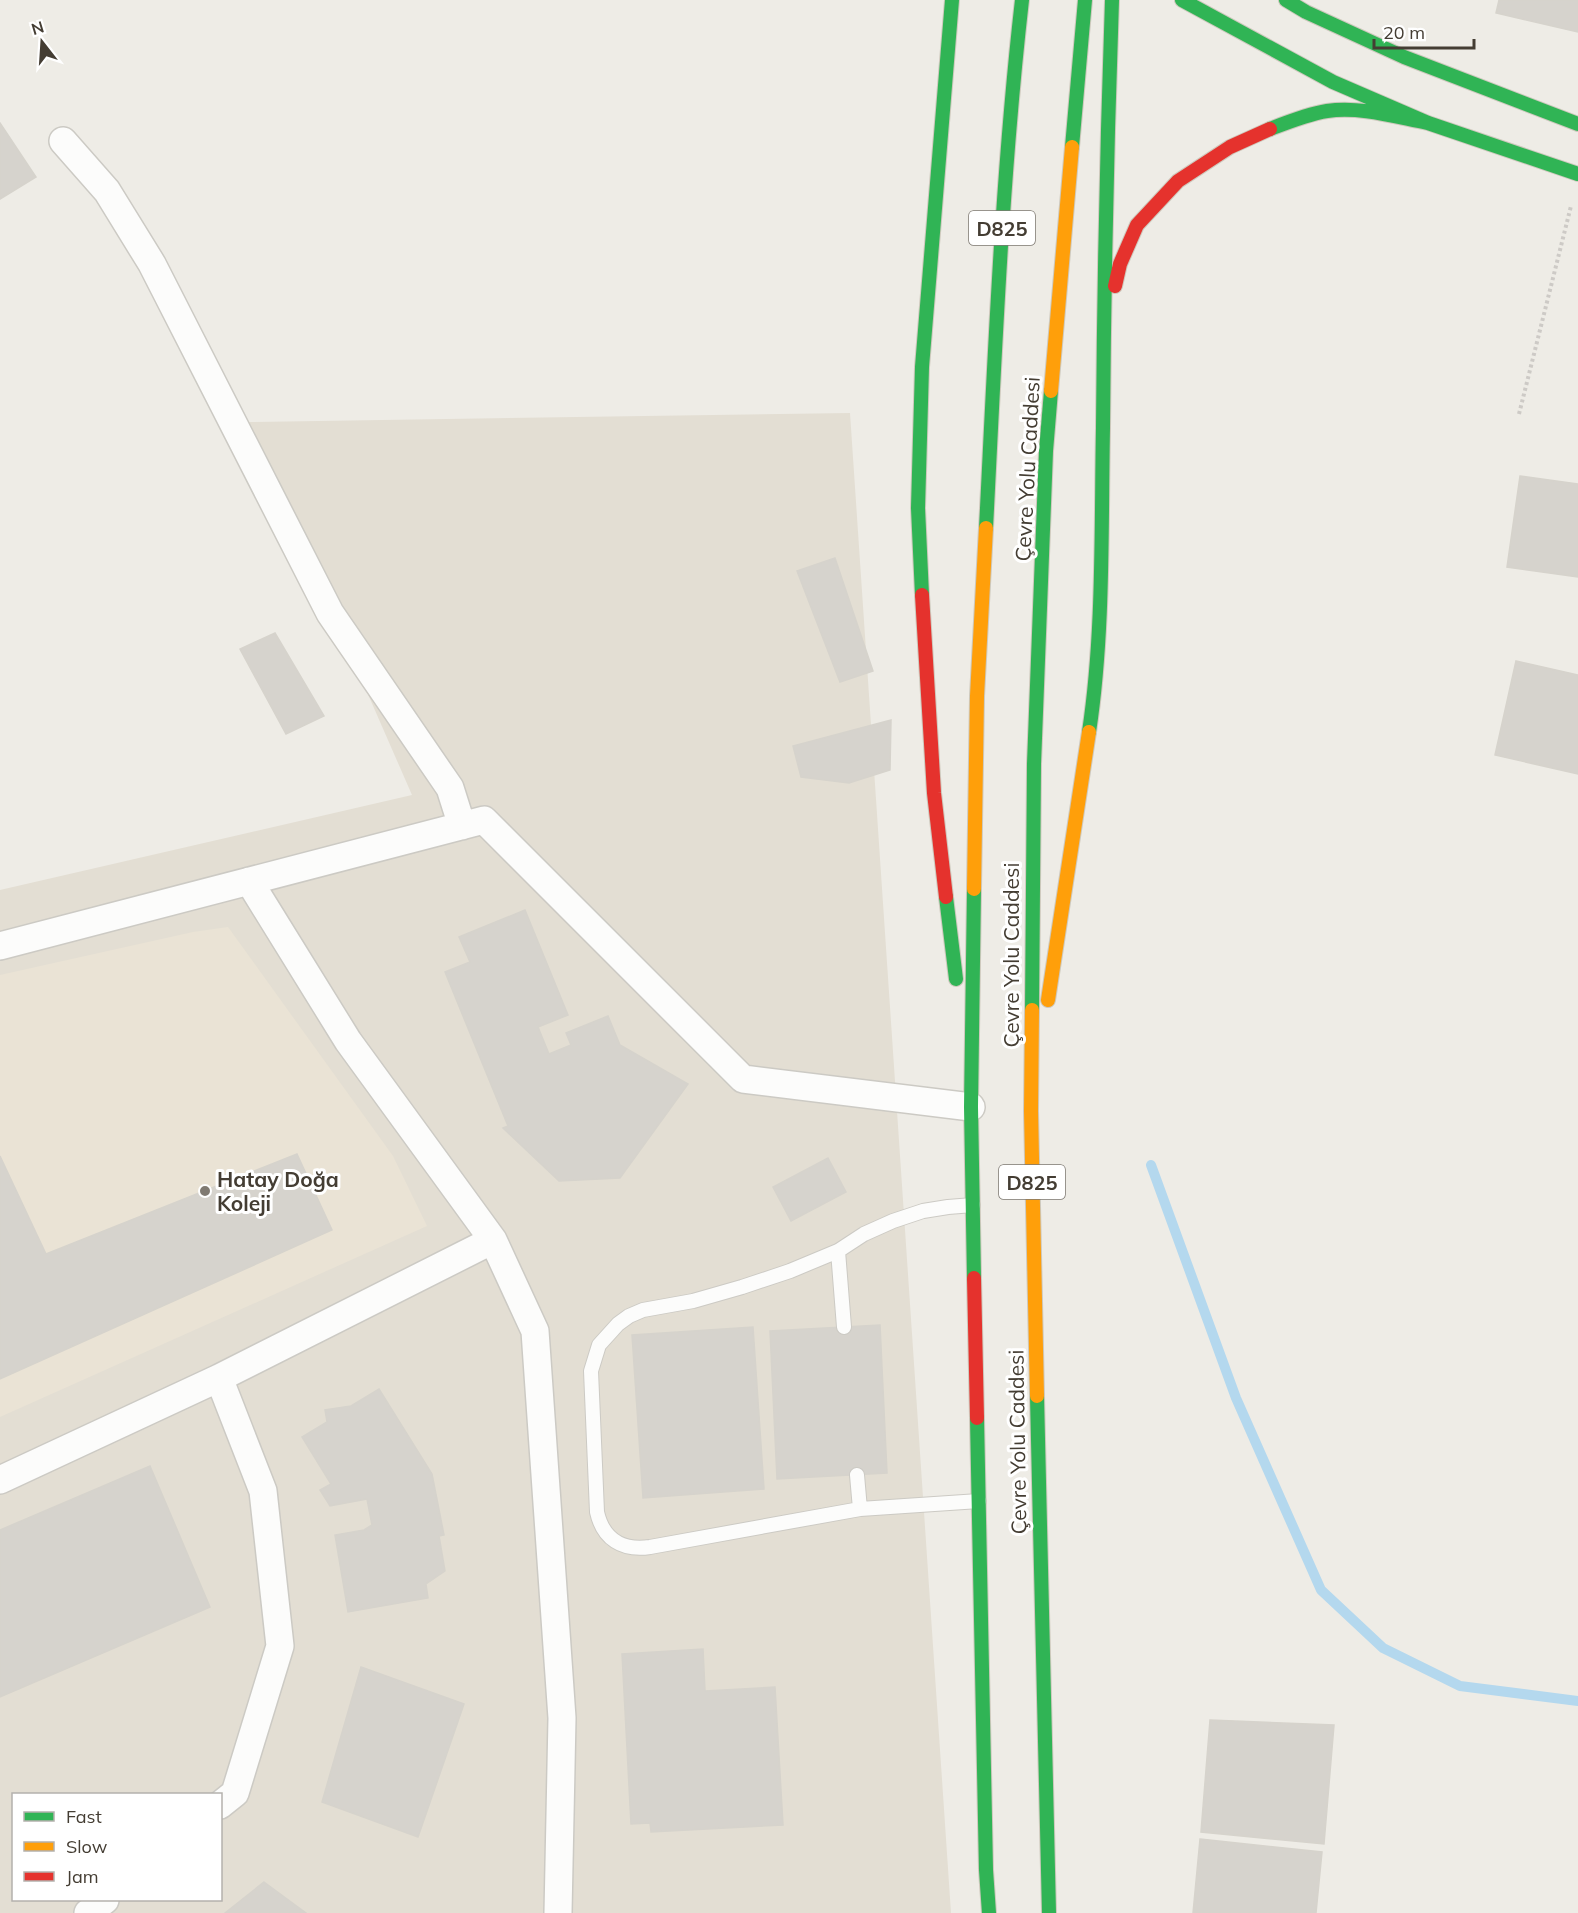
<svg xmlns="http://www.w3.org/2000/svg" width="1578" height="1913" viewBox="0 0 1578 1913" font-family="Mulish,sans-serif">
<rect width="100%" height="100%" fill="#eeece6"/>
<path fill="#e3ded3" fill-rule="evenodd" d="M850,413L951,1913H0V890L412,795L249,422ZM14,1794H220V1900H14Z"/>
<path fill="#eae3d5" d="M228,927L393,1156L427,1226L0,1417V975L193,932Z"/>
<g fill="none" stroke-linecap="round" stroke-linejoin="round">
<path stroke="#b4d8ee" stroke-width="10" d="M1151,1165L1236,1398L1321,1590L1383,1648L1460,1686L1578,1701"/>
</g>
<path fill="#d6d3cd" stroke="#d6d3cc" stroke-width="1.5" d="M1499,0H1578V32L1496,13Z
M0,123L36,177L0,199Z
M1520,476L1578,484V577L1507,567Z
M835,558L873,671L840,682L797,571Z
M275,633L324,716L286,734L240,649Z
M1516,661L1578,675V774L1495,755Z
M891,720L890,770L849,783L801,777L793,746Z
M525,910L568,1015L538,1027L549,1054L571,1045L566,1033L608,1016L620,1045L688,1084L620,1178L559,1181L503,1128L508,1126L445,972L470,962L459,937Z
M297,1154L332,1230L0,1379V1156L46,1254Z
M828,1158L846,1192L791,1221L773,1187Z
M880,1325L887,1473L777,1479L770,1331Z
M753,1327L764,1489L643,1498L632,1335Z
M379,1389L432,1474L444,1535L439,1536L445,1571L426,1584L428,1598L348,1612L335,1535L364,1530L372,1525L367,1499L330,1506L320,1490L331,1484L302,1437L327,1422L325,1410L351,1406Z
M150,1466L210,1607L0,1697V1530Z
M703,1649L705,1691L775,1687L783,1825L651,1832L650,1823L631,1824L622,1654Z
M361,1667L464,1704L418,1837L322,1802Z
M1210,1720L1334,1725L1324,1844L1201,1832Z
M1200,1839L1322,1852L1316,1913H1193Z
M264,1882L306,1913H225Z"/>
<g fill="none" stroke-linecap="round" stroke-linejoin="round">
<g stroke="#cccac4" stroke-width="16">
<path id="lane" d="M973,1205L948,1207L923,1211L893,1221L864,1234L838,1251L790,1271L742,1287L693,1301L643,1310L629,1316L618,1324L599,1345L591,1371L597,1512C603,1539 622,1551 650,1547L860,1509L979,1501
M838,1251L844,1327
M857,1475L860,1509"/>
</g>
<g stroke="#cccac4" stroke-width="30">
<path id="street" d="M63,141L107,191L152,264L330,613L450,788L462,826
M249,881L348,1041L493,1240L535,1331L562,1718L558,1913
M0,946L484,820L743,1079L971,1107
M219,1378L263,1491L280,1646L235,1793L220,1805
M0,1480L219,1378L493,1240
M88,1913L105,1900"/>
</g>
<g stroke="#cec9bd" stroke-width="16">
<path id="fast" d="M1182,0L1333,82L1428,123L1578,174
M1286,0L1306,12L1404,57L1578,124
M1270,129C1288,122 1308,114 1327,111C1360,106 1396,117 1428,123
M1072,147L1085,0
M986,528C995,352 1002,175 1022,0
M922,595L918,508L922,367L952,0
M1089,732C1104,633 1101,527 1103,428C1104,285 1107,143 1112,0
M974,889L971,1107L974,1278
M946,897L956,979
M1032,1010L1034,764L1046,451L1051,391
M1037,1396L1049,1913
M977,1418L986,1870L989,1913"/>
</g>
<g stroke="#cec9bd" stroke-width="16">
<path id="slow" d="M1051,391L1072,147
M974,889L977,696L986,528
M1048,1000L1089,732
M1032,1010L1031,1111L1037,1396"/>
</g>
<g stroke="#cec9bd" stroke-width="16">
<path id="jam" d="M1115,286L1120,264L1137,225L1178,181L1230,147L1270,129
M922,595L934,793L946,897
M974,1278L977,1418"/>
</g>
<path stroke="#cdcac6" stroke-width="4" stroke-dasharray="3 3" stroke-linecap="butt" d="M1519,414L1571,206"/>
<use href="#lane" stroke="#fcfcfb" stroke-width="14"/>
<use href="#street" stroke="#fcfcfb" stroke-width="27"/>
<use href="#fast" stroke="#30b455" stroke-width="14"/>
<use href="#slow" stroke="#ff9f0a" stroke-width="14"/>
<use href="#jam" stroke="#e5322d" stroke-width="14"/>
</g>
<circle fill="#807a72" stroke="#fff" stroke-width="2" cx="205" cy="1191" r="6"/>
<g text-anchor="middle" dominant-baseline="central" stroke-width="6" stroke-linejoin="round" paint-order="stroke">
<g fill="#fff" stroke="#7c7770" stroke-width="1.5">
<rect x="969" y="211" width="66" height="34" rx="4.5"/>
<rect x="999" y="1165" width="66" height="34" rx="4.5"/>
</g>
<g font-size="20" font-weight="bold" fill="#443d33">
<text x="1002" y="228">D825</text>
<text x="1032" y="1182">D825</text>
</g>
<g font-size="21" fill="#443d33" stroke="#fff">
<text transform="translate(1027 469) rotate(-87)">Çevre Yolu Caddesi</text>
<text transform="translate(1011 955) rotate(-90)">Çevre Yolu Caddesi</text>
<text transform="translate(1017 1442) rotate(-91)">Çevre Yolu Caddesi</text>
</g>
<g font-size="21" font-weight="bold" fill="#443d33" stroke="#fff" text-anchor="start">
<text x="217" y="1179">Hatay Doğa<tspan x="217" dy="24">Koleji</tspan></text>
</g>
</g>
<rect x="12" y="1793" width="210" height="108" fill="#ffffff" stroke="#b4b1ad" stroke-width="1.5"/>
<rect x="24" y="1812" width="30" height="9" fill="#30b455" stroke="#b4b1ad" stroke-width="1.5"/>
<text x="66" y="1823" font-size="18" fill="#443d33">Fast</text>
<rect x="24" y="1842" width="30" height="9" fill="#ff9f0a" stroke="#b4b1ad" stroke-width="1.5"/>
<text x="66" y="1853" font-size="18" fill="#443d33">Slow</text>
<rect x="24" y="1872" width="30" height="9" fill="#e5322d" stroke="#b4b1ad" stroke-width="1.5"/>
<text x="66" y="1883" font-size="18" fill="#443d33">Jam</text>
<g transform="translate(42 42) rotate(343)" stroke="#ffffff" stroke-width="4.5" paint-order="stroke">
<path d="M0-4.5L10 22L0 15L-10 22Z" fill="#443d33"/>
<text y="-9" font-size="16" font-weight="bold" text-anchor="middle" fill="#443d33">N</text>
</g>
<path d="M1374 39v9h100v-9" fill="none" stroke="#443d33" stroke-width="3"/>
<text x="1383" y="39" font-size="18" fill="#443d33" stroke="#ffffff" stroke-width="4.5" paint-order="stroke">20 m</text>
</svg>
